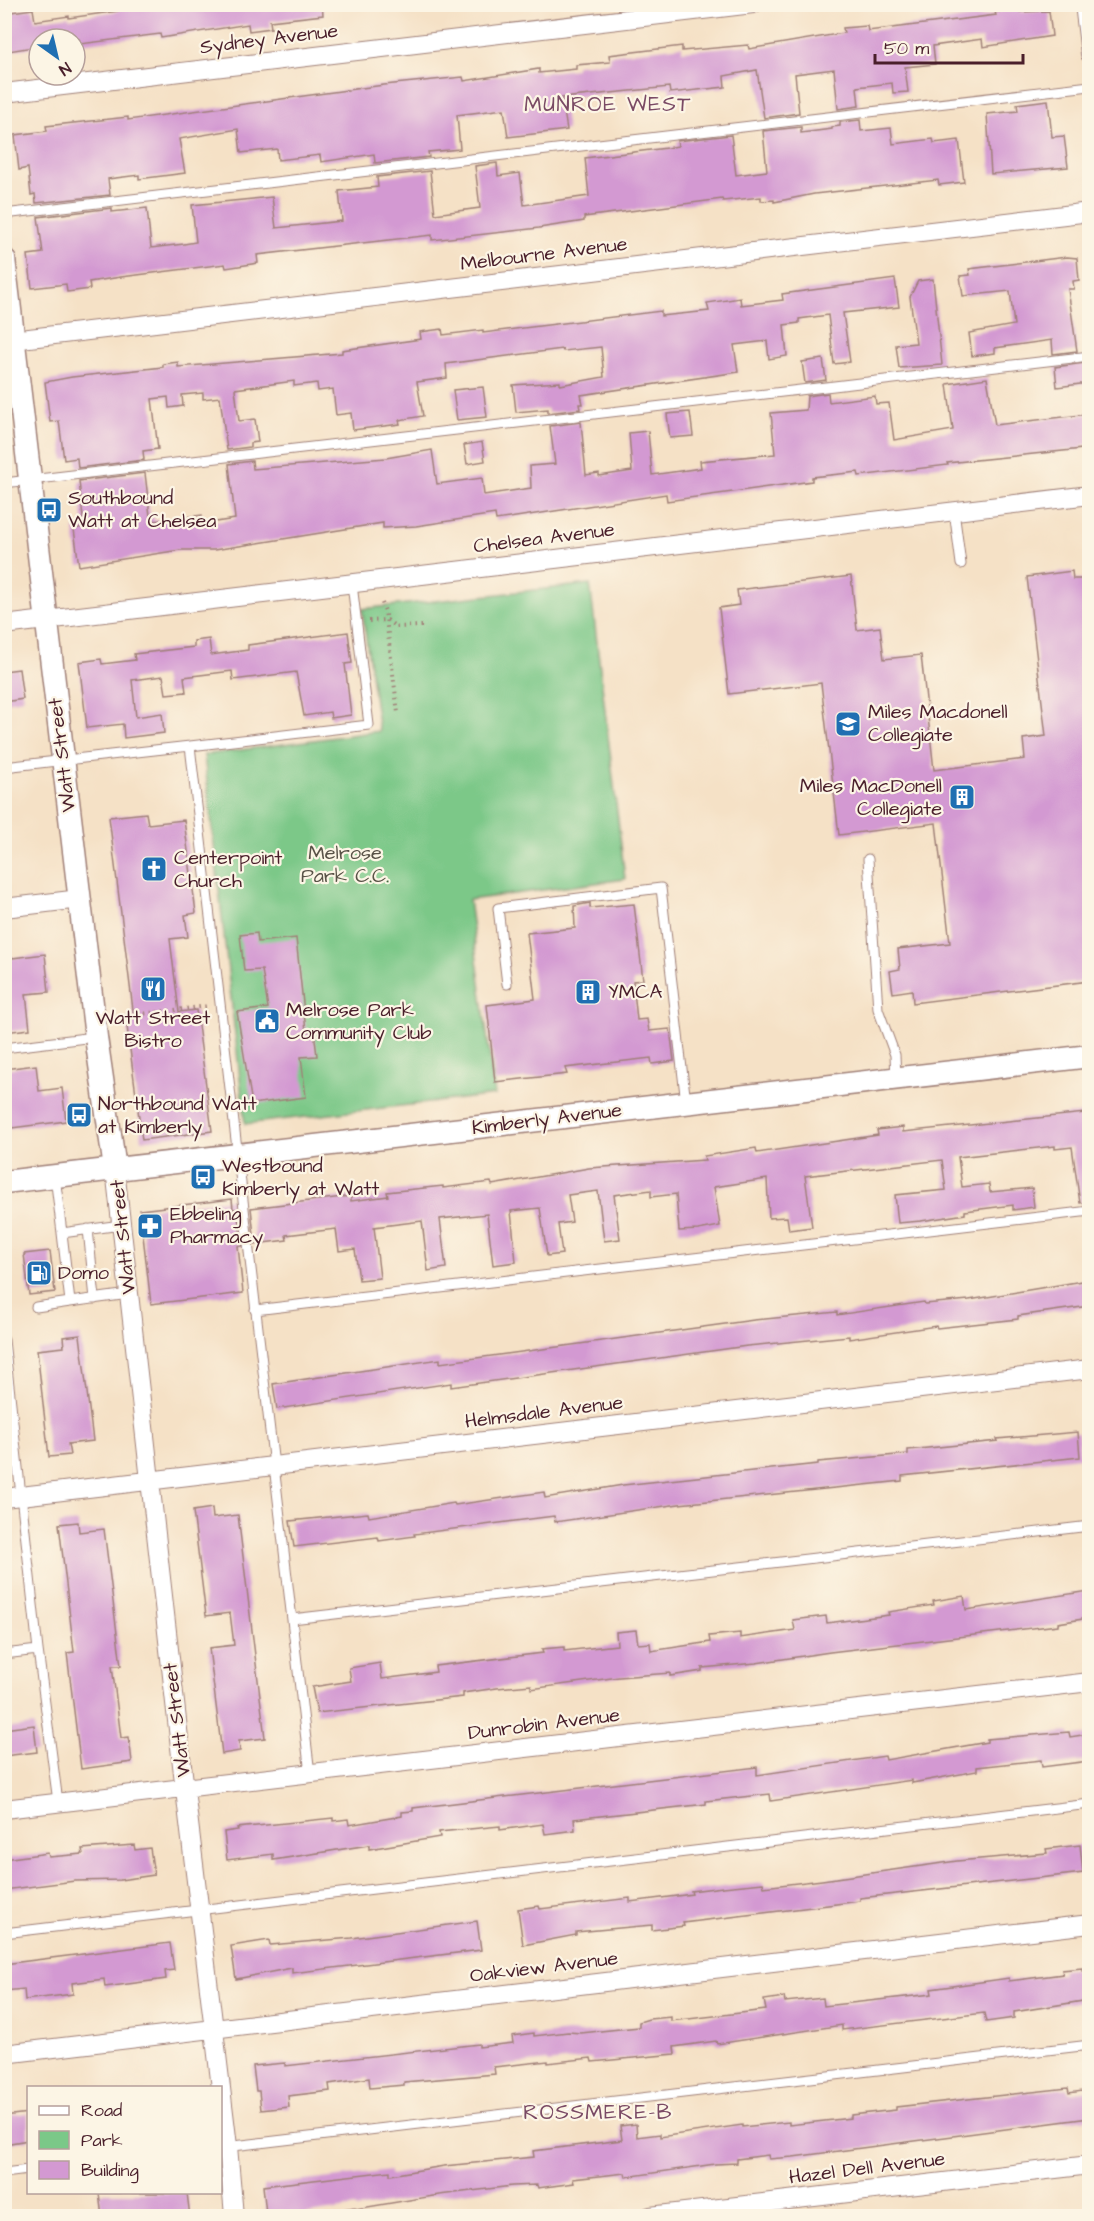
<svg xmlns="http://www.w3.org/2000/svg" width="1094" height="2221" viewBox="0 0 1094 2221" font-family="'Architects Daughter',sans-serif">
<rect width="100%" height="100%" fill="#fcf5e5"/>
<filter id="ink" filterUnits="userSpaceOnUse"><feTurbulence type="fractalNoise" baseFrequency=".0167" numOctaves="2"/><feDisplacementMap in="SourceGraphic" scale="12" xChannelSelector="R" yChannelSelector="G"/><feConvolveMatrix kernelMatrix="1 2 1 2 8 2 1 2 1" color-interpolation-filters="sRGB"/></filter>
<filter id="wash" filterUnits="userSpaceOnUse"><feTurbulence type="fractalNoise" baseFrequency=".008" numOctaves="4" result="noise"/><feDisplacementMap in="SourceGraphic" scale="24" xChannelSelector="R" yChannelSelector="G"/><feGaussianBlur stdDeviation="1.35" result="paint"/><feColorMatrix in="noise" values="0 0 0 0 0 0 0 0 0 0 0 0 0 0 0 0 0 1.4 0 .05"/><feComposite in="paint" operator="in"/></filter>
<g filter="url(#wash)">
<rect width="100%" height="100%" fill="#f5e1c6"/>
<path fill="#7bc888" stroke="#62745a" stroke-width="1.5" d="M590,584L625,879L469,900L495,1095L245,1124L204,755L379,731L362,609Z"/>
<g id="blocks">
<path fill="#d399d2" d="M118,4H322L323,15L270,21L271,28L249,31L248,24L161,38L160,34L80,44L79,39H37L39,46L9,51L4,13L33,9L35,21L69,16V18L118,11Z
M1020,9V12L1049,11L1052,36L983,47L982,39L933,46L935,64L905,67L908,92L893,93L892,83L857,87L859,106L838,109L834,69L795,74L799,113L764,118L757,70L724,76L725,87L670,93L669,87L562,98L567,130L508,137L504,109L457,115L460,149L428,152L429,157L375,163L374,154L321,162L320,155L278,160L277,149L241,153L238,129L179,139L185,173L139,179V175L108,179L110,195L36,203L35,194L31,195L28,168L19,170L15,135L47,131L46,126L128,117V120L384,85L463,77L464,81L539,69V73L576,69V65L610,62L609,55L682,46V51L748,45L749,49L844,33L843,28L867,26L868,31L996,15L995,12Z
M1048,100L1052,137L1064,136L1068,167L991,174L987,114L1018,111L1017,104Z
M860,120L861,131L891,128L893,144L933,139L934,143L959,140L964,182L939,185L938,180L814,194L774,202V200L761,201V197L723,201L722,199L584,217V221L539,228L432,240V235L257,255L258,263L226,268L225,264L121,277L89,282L90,289L67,292L66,284L32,288L28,255L43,253L38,217L112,208V212L147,208L151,248L184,244L196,242L192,205L272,197L276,228L342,221L339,191L378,187L377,177L430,171L435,214L480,208L475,166L497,163L498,176L520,173L524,205L589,196L585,158L667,148L678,146L677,141L731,135L736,175L767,171L763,131L801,127V133L832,129V127L840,126V122Z
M1067,257L1077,258L1079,280L1073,281L1074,289H1068L1077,351L1053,354L1052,340L995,348V353L972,356L969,333L1014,325L1010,291L963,296L960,276L970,275L969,269Z
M895,279L899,307L843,313L850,362L834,364L828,315L799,319V323L784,325L787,356L769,359L767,341L734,345L738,372L581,395L583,404H579L580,409L548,413V409L516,412L513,385L560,382V385L604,377L601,347L563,351L562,349L446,364L447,378L417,382L423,416L399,420L400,424L353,430L351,413L336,415L333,389L318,391L317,383L294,386V381L235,389L239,421L255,419L258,442L250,443V447L227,450L220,397L203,399V393L182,395L183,406L169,408L168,397L152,399L158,449L143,451L144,460L78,468L77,458L64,460L59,421L50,422L45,382L72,377L163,367V364L178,362V367L342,353V350L421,339L420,332L442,329L443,335L483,330V333L661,311V316L709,311L707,303L740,298L741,305L783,300L782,294Z
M933,279L942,365L899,368L896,345L916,343L910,297L918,281Z
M823,359L826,380L805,383L802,362Z
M1085,363L1088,383L1057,387L1055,367Z
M987,378L995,425L1089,414V444L1082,445V449L947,463L948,465L859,476L858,472L812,477V481L667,501L666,494L496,520L495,514L416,526L383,528V523L214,550H180L79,566L74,529L84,527L79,481L145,473L150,516H153L154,521L202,515L203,524L235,519L229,464L252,461L253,469L386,458L432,450L437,484L482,478L484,495L531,488L530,466L555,464L550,426L581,422L586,475L599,473V476L632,471L629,433L648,431L652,475L701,468L700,461L775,454L771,413L806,410L807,396L828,393L829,402L875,396L876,404L889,403L894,440L953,430L947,384Z
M483,387L487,417L457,420L453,390Z
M690,412L693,436L670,438L667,414Z
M482,442L485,461L467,464L464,445Z
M1072,571L1073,579H1083L1089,634V981L913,1003L912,990L893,993L890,971L900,969L898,949L950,943L936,823L839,835L821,683L729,694L719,608L739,605L737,590L851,576L857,630L880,627L884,659L921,655L934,770L1025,759L1023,739L1046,736L1027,577Z
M348,632L352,663L345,664L351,715L331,718L330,712L304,716L296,672L233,680L232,671L184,677L186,692L166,694L163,676L132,680L136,717L162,713L164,733L124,738L123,724L87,728L79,662L101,659L102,664L135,660L134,654L194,647V641L209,639L211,655L248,650V645Z
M19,669L23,699L4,702V671Z
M146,813L148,824L184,820L196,913L185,915L188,937L170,939L179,1012L196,1010L212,1131L142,1140L126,1019L134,1018L109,817Z
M590,903V908L634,904L643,980L633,981L637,1020L647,1019L649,1031L670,1029L674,1061L652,1064L651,1058L565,1068L567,1074L495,1082L487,1005L535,999L527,933L575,928L574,906Z
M257,933L258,942L296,938L306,1031H314L317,1056L301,1057L306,1097L252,1104L237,1012L268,1008L262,970L244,971L240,935Z
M45,954L49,992L26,994L30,1029L4,1032V959Z
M36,1065L39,1091L62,1088L66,1121L4,1129V1069Z
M1085,1113L1089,1157V1202L1080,1203L1072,1147L1055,1149V1146L958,1157L962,1187L989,1184L990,1192L1032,1188L1034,1207L1013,1210V1205L965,1211V1214L921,1221L898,1223L895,1195L946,1190L942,1160L805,1176L812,1227L789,1230L787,1217L769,1218L767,1179L714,1187L720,1226L698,1230L679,1231L676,1194L651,1197V1190L614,1195L620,1239L604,1241L598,1191L568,1195L572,1222L558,1224L562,1254L547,1256L540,1208L511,1211L516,1262L493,1265L487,1214L440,1219L446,1268L428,1271L422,1221L374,1227L380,1278L359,1280L355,1249L339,1251L336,1229L286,1235L287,1240L255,1244L251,1208L351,1196V1201L388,1196L387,1192L443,1186V1188L491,1182L492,1185L589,1168L705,1160L704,1156L756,1148L757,1153L878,1135L877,1130L903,1127V1132Z
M232,1199L233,1209H237L242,1246H238L243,1293L151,1304L140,1210Z
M50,1251L55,1292L29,1295L24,1254Z
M1089,1280V1306L1018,1316V1319L937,1328L936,1326L849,1339V1336L747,1346L451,1387V1383L277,1409L273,1384L440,1359V1363L754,1320L837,1312V1315L924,1302L925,1304L969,1300Z
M80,1335L93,1441L68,1444L70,1455L49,1457L37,1350L64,1347L63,1337Z
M1078,1432L1080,1457L902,1476V1481L679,1504L555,1522L554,1516L414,1534L415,1536L379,1541L378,1537L294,1547L290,1521L368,1513L369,1517L454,1503L455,1505L544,1492L545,1498L623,1485L818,1464V1462L908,1454V1450L998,1441L997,1439Z
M212,1508L213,1518L238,1515L265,1738L239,1741L240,1751L222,1754L209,1648L234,1645L230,1613L206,1616L193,1511Z
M78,1522L79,1532L104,1529L121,1666H112L121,1738L129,1737L132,1762L81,1769L67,1653L74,1652L59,1524Z
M1089,1591V1618L1058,1623V1625L830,1652L756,1663L702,1668V1671L670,1676V1673L619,1677L531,1689V1685L497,1688L463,1693V1697L317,1713L312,1687L351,1681L349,1668L380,1663L382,1679L436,1672L435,1666L543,1653L542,1649L564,1647V1651L617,1645L616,1632L636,1630L638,1644L650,1643L651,1651L710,1642L709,1636L740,1633V1638L795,1630L793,1620L826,1616L827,1623L889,1615L888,1612L934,1605L933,1601L964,1596L966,1610Z
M34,1725L37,1752L4,1756V1729Z
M1069,1732L1070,1737L1089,1734V1761L1042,1767L1041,1760L977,1767V1771L912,1783V1780L771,1801L770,1794L706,1801V1804L574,1819L575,1830L545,1834L543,1824L500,1830V1826L439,1832L440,1837L369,1849V1845L273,1860V1854L227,1860L224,1832L238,1830L237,1828L333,1818V1821L348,1819L349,1825L402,1816V1812L413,1811V1808L757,1767V1775L885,1756L886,1760L987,1742V1739Z
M134,1845L135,1850L150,1848L154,1875L120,1880L75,1881L4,1890V1859L48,1853L49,1857L83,1854L82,1849Z
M1080,1845L1083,1873L860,1898V1901L683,1923L684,1926L652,1930V1925L576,1932V1935L523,1945L518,1909L539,1906L540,1909L630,1898V1902L692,1894L691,1891L723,1887L763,1883L764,1887L822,1880L957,1861L1047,1853L1046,1849Z
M477,1921L481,1950L292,1973V1968L236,1979L231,1946L269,1940L270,1945L352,1938Z
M170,1943L174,1970L165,1971L166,1979L105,1987L104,1979L72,1983L73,1994L25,2000L24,1989L4,1991V1964Z
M1082,1968V1971L1089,1970V2000L1014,2012V2018L986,2022L984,2013L842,2030V2025L717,2044L716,2041L674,2047L675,2054L592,2062L591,2058L548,2063V2061L494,2067L495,2074L404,2082V2085L370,2088L369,2078L329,2084L330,2091L288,2096L289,2107L261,2110L259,2091H256L253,2066L285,2063V2066L479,2044V2047L513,2043L512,2036L534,2033V2036L568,2032L581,2033L639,2027V2022L649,2019L671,2017V2021L766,2010L764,2000L784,1997L785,2002L823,1998L824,2006L932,1994L931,1989L1009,1978V1981L1063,1974L1062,1970Z
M1068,2088L1069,2093L1089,2090V2118L793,2157L769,2159L768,2155L737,2159V2163L715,2164L626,2177L625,2173L573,2179L574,2183L538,2188L537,2185L512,2186L439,2195L356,2209L355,2207L290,2217H284V2211L266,2213L263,2186L390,2171V2175L444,2166L534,2157L533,2151L622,2140L620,2126L636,2124L637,2137L660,2134V2137L742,2125V2127L789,2122V2125L851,2118V2115L896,2110V2107Z
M28,2113V2140L4,2144V2116Z
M99,2193H187L190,2217H102Z"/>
</g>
</g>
<g filter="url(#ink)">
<use href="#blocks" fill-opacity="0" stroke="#a08078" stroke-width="1.5"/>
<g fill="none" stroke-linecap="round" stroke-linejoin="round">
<g stroke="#a08078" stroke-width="11">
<path id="service" d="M4,214L1090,86
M4,483L1090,356
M954,511L961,564
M190,746L369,725L352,584
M4,767L190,746L310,1774
M868,859L878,1009L895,1055L896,1078
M507,984L498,908L661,888L686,1103
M4,1048L94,1037
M55,1176L62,1233L121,1225
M88,1229L95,1299
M70,1302L129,1294
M36,1307L70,1302L62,1233
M255,1310L1090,1211
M4,1340L38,1650L58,1802
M292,1619L1090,1526
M4,1654L38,1650
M4,1933L1090,1804
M225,2147L1090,2045
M4,2173L28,2170"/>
</g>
<g stroke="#a08078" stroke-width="20">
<path id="minor" d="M1084,4L1090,54
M4,93L753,4
M4,341L1090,212
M4,625L1090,495
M4,908L80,899
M115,1169L182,1765L228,2146L234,2216
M4,1498L1090,1369
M4,1809L1090,1682
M4,2054L1090,1924
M650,2216L1090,2165"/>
</g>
<g stroke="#a08078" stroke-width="25">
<path id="tertiary" d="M4,259L96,1037L115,1169
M4,1182L1090,1056"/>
</g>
<path stroke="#a08078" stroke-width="4" stroke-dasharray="1.5 4.5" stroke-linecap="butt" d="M382,603L385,611L398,713
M369,621L387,620L396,627L423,626
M115,1017L209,1006"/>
<use href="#service" stroke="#fff" stroke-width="9"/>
<use href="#minor" stroke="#fff" stroke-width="18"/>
<use href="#tertiary" stroke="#fff" stroke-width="22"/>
</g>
</g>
<defs>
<g id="bus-square" transform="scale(1.35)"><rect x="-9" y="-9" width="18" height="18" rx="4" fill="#1f6fb2" stroke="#fcf5e5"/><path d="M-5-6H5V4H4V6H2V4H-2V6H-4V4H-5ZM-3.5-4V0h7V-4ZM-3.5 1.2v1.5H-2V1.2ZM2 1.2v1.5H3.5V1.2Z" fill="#fff"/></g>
<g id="school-square" transform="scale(1.35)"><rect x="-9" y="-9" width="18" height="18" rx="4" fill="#1f6fb2" stroke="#fcf5e5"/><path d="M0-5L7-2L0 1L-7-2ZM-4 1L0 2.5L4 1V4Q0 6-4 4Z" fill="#fff"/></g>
<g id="building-square" transform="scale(1.35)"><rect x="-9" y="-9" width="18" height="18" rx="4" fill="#1f6fb2" stroke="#fcf5e5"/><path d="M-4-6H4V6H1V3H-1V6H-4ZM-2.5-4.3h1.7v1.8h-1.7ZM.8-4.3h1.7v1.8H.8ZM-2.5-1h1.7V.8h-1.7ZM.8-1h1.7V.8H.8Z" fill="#fff"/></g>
<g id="church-square" transform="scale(1.35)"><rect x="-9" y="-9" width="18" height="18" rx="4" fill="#1f6fb2" stroke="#fcf5e5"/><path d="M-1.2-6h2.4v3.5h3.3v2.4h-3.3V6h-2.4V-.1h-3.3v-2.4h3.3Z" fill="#fff"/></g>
<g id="restaurant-square" transform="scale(1.35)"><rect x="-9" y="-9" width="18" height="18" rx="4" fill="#1f6fb2" stroke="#fcf5e5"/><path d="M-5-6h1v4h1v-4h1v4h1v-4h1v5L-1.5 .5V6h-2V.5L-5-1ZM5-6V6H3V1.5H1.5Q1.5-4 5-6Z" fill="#fff"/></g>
<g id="civic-square" transform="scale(1.35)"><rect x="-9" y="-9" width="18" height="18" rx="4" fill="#1f6fb2" stroke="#fcf5e5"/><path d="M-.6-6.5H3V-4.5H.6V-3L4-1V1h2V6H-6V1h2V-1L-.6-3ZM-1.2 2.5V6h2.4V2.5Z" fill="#fff"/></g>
<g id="pharmacy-square" transform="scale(1.35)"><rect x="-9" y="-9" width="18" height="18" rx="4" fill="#1f6fb2" stroke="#fcf5e5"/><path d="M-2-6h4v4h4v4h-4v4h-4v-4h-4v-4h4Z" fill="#fff"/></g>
<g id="fuel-square" transform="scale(1.35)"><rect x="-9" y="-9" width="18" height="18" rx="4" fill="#1f6fb2" stroke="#fcf5e5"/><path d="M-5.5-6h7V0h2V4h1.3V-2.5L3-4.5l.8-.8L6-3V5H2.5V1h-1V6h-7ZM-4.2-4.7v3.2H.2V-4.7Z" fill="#fff"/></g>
</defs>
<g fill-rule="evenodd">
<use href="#bus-square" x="49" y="510"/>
<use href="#school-square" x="848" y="724"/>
<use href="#building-square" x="962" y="797"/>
<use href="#church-square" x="154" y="869"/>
<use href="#restaurant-square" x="153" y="989"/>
<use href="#building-square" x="588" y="992"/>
<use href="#civic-square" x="267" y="1021"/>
<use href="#bus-square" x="79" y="1115"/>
<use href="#bus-square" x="203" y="1177"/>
<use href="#pharmacy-square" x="150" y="1226"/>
<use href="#fuel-square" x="39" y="1273"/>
</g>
<g text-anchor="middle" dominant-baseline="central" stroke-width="4.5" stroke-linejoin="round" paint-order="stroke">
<g font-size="20" fill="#4a1f2b" stroke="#fcf5e5">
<text transform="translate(269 39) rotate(-7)">Sydney Avenue</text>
<text transform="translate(544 254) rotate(-7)">Melbourne Avenue</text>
<text transform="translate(544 538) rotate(-7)">Chelsea Avenue</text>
<text transform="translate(62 755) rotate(-97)">Watt Street</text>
<text transform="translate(547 1119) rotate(-7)">Kimberly Avenue</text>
<text transform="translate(123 1237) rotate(-96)">Watt Street</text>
<text transform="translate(544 1412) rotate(-7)">Helmsdale Avenue</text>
<text transform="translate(177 1720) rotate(-97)">Watt Street</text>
<text transform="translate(544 1724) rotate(-7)">Dunrobin Avenue</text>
<text transform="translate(544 1967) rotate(-7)">Oakview Avenue</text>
<text transform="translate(867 2168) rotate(-7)">Hazel Dell Avenue</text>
</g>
<g font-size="20" fill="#4a1f2b" stroke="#fcf5e5" text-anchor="start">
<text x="68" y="498">Southbound<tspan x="68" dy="23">Watt at Chelsea</tspan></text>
<text x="868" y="712">Miles Macdonell<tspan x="868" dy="23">Collegiate</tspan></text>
<text x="942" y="786" text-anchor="end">Miles MacDonell<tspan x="942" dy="23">Collegiate</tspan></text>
<text x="174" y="858">Centerpoint<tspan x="174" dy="23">Church</tspan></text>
<text x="608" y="992">YMCA</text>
<text x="286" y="1010">Melrose Park<tspan x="286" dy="23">Community Club</tspan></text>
<text x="153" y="1018" text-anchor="middle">Watt Street<tspan x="153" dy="23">Bistro</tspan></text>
<text x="98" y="1104">Northbound Watt<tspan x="98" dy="23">at Kimberly</tspan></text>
<text x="222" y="1166">Westbound<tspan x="222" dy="23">Kimberly at Watt</tspan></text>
<text x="170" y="1214">Ebbeling<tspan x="170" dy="23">Pharmacy</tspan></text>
<text x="58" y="1273">Domo</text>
</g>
<g font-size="20" fill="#595247" stroke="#fcf5e5">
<text x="345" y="853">Melrose<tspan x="345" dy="23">Park C.C.</tspan></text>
</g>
<g font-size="21" letter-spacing="1.5" fill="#7a4a65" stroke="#fcf5e5">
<text x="608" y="104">MUNROE WEST</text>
<text x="598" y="2112">ROSSMERE–B</text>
</g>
</g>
<rect width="1094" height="2221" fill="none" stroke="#fcf5e5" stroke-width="24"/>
<rect x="27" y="2086" width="195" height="108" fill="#fcf5e5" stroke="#b59f9b" stroke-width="1.5"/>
<rect x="39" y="2106" width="30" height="9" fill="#ffffff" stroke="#b59f9b" stroke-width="1.5"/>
<text x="81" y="2116" font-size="18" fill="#4a1f2b">Road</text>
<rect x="39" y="2131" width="30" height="18" fill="#7bc888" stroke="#b59f9b" stroke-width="1.5"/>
<text x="81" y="2146" font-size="18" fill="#4a1f2b">Park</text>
<rect x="39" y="2161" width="30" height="18" fill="#d399d2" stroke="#b59f9b" stroke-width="1.5"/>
<text x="81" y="2176" font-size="18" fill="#4a1f2b">Building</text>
<g transform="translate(57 57) rotate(146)"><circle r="28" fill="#fcf5e5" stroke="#b59f9b" stroke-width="1.5"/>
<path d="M0-4.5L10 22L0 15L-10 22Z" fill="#1f6fb2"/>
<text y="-9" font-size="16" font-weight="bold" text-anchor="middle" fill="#4a1f2b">N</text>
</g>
<path d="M875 54v9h148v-9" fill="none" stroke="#4a1f2b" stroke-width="3"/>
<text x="884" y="54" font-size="18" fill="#4a1f2b" stroke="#fcf5e5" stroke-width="4.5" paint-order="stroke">50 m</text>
</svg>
